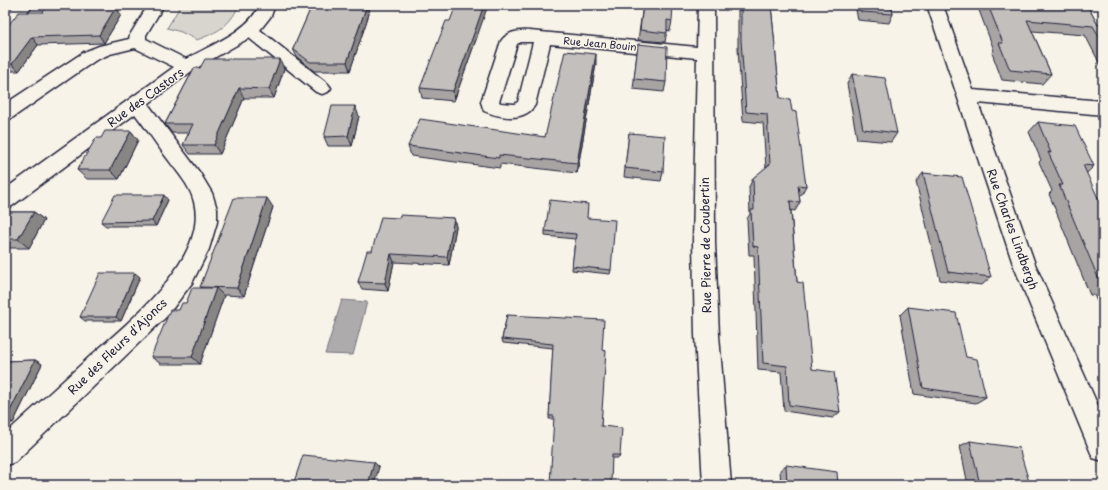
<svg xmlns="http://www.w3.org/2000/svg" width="1108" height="490" viewBox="0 0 1108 490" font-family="'Playpen Sans',sans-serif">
<rect width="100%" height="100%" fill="#f7f3e8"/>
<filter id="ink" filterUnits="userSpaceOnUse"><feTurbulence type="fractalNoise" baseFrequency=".025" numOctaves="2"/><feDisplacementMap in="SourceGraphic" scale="8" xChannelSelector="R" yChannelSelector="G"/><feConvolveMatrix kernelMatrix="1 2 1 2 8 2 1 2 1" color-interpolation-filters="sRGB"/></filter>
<g filter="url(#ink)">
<path fill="#d8d5cf" stroke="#7d7c85" d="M181,5H239C230,26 218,32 197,40L181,32L167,28Z"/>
<path fill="#aeabad" stroke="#76747f" d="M342,300L367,302L353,355L325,354Z"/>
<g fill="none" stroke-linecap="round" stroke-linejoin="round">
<g stroke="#22223b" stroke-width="3">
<path id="minor" d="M16,5H34L11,27L5,28V14Z
M148,5H164L146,35V39L186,59C209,46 251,30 259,5H275L271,16L260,30L328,84L331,88L328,92L322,94L316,92L249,38L193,70L148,104L200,173L212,193L217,209V222L209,249L192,283L167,316L15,462L5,466V434C32,409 59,385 86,360C124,326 209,260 194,202C190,185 177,172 167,158C156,144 146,128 135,114L12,206L5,208V189L174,67L135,48L110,54L96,60L12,118L5,120V104L84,52L99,46L129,39L130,35Z
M698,5H714L715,243L719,335L731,485H703L695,335L693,243L697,58L550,44L535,105C525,122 500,118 484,111L481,102L501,41C507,32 519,30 530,31L697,47ZM521,42H533L518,102L514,104L501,103L499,102L517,44Z
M927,5H943L973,90L1103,101V115L978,103L1035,264L1103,417V461L1093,458L1013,264Z"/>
</g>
<use href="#minor" fill="#f7f3e8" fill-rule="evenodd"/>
</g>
<path fill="#a7a4a3" stroke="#22223b" d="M49,5H94L92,8L116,7L121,15L104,43L38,45L19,71H5V29L43,12Z
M280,5H367L369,14L350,71H314L297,57L293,49L311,8L282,9Z
M643,5L672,21L670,31L667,30L665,42L638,40Z
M738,5H771L780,98L792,111L806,186L801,195H799L800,202L795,211L791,210L797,282L812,369L840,412L833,418L784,411L781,372L758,370L754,255H749L747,219L750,214L749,187L753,178L766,168L763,123L743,121L738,49Z
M855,5H891L893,14L889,23L858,20Z
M977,5H1087L1098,25H1103V70L1085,35L1032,31L1051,74L1042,84L1002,80L992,53L994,50Z
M478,34L454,101L422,98L420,88Z
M638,44L666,82L664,92L633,89Z
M596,64L577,173L500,164V168L411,156L408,146L545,137Z
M194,68L284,69L274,98H244L220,154H190L183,145L189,133H172L165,124Z
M852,74L897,133L891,142L857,139L847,84Z
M359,116L352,146H328L324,137Z
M1038,122L1094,166L1086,174L1103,209V315L1094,295H1090L1049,194L1052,191L1039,162L1041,160L1029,132Z
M131,131L138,140L119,179H87L77,170L101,138Z
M629,133L663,172L661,181L624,177Z
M923,173L991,277L982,285L940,280L916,182Z
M168,200L156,226H106L101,222Z
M273,207L244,296L224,295L200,364H161L151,357L179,310L201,288Z
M5,212H34L44,220L29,248H5Z
M399,218H454L456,227L449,265L394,262L388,291L362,289L358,282L372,251Z
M587,218L611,270L610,274L572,270L575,239L545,236V231Z
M140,277L121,321H85L80,317Z
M908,307L966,357L986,397L976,403L914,394L900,315Z
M507,315L602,350L601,426L620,455L619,458H612L554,419H549L553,348L503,343L502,339Z
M35,360L42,364L13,423H5V361Z
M970,441L1030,485H968L960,446Z
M786,465L838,485H781L780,470Z"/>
<path fill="#888684" stroke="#22223b" d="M83,5H94L87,16L81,8Z
M367,5L369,14L350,71L347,62Z
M484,5H488L478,34L454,101L453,91Z
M116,7L121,15L104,43L99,35Z
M32,37L38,45L19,71L12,64Z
M596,54V64L577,173V163Z
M280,59L284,69L274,98L269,89Z
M239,88L244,98L220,154L214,145Z
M355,106L359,116L352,146L348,136Z
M131,131L138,140L119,179L110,170Z
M164,195L168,200L156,226L152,221Z
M267,198L273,207L244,296L237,288Z
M34,212L44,220L29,248L18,239Z
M454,218L456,227L449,265L447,257Z
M391,254L394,262L388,291L385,283Z
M135,273L140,277L121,321L116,317Z
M216,288L224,296L200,364L192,357Z
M35,360L42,364L13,423L6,419Z
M374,462L379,467L374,485H368Z"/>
<path fill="#c2bfbd" stroke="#22223b" d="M49,5H83L81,8L116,7L99,35L32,37L12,64H5V29L19,12H43Z
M312,5H367L347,62H310L293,49Z
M456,5H484L477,25L453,91L420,88L446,21H450Z
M643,5H673L672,21L667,20V33L640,30Z
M741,5H771L780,98L790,99L792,111L796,112L806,186L798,185L800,202L790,201L797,282L803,283L812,369L834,372L840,412L789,405L787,366L763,363L758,247L753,246L751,210H754L753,178L770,164L767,114L746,112L741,40Z
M860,5H891L893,14L861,12Z
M988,5H1087L1098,25H1103V43L1093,26L1027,20L1051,74L1010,70L999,43H1003Z
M638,44L667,47L666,82L634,79Z
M565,51L596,54L577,163L499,155V158L408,146L420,119L545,137Z
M205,59H280L269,89L239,88L214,145H183L193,124H165L194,68H200Z
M852,74L885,78L897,133L863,129Z
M332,106H355L348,136L324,137Z
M1038,122L1075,126L1094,166L1083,165L1103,209V287H1102L1059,185H1063L1048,152L1051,153Z
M105,131H131L110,170H77L96,138H101Z
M629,133L665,136L663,172L625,168Z
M923,173L962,177L991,277L948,272Z
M115,195H164L152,221L101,222Z
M234,198H267L237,288L200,287Z
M550,200L588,204L587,218L615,220L611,270L572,266L576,234L545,231Z
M5,212H34L18,239H5Z
M400,215L454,218L447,257L391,254L385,283L358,282L367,251H372L381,217L399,218Z
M100,273H135L116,317H80Z
M192,288H216L192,357H151L170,310H179L182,303H186Z
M908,307L956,313L966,357L977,359L986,397L923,388Z
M507,315L604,320L602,350L606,351L601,426L622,428L620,455H612L611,485H550L554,416H549L553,344L502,339Z
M35,360L6,419H5V361Z
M970,441L1019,448L1030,485H980Z
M303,455L374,462L368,485H293Z
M786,465L837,472L838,485H787Z"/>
</g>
<g text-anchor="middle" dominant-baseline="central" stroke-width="3" stroke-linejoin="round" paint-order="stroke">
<g font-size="10" fill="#22223b" stroke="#f7f3e8">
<text transform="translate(600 43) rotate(5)">Rue Jean Bouin</text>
</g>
<g font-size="12" fill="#22223b" stroke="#f7f3e8">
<text transform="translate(145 97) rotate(-36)">Rue des Castors</text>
<text transform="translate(1013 229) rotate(70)">Rue Charles Lindbergh</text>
<text transform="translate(705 245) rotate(-91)">Rue Pierre de Coubertin</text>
<text transform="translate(117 346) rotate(-44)">Rue des Fleurs d'Ajoncs</text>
</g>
</g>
<rect width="1108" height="490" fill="none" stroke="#f7f3e8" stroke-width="20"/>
<rect x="10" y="10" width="1088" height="470" fill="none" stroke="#22223b" stroke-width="1.5" filter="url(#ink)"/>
</svg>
